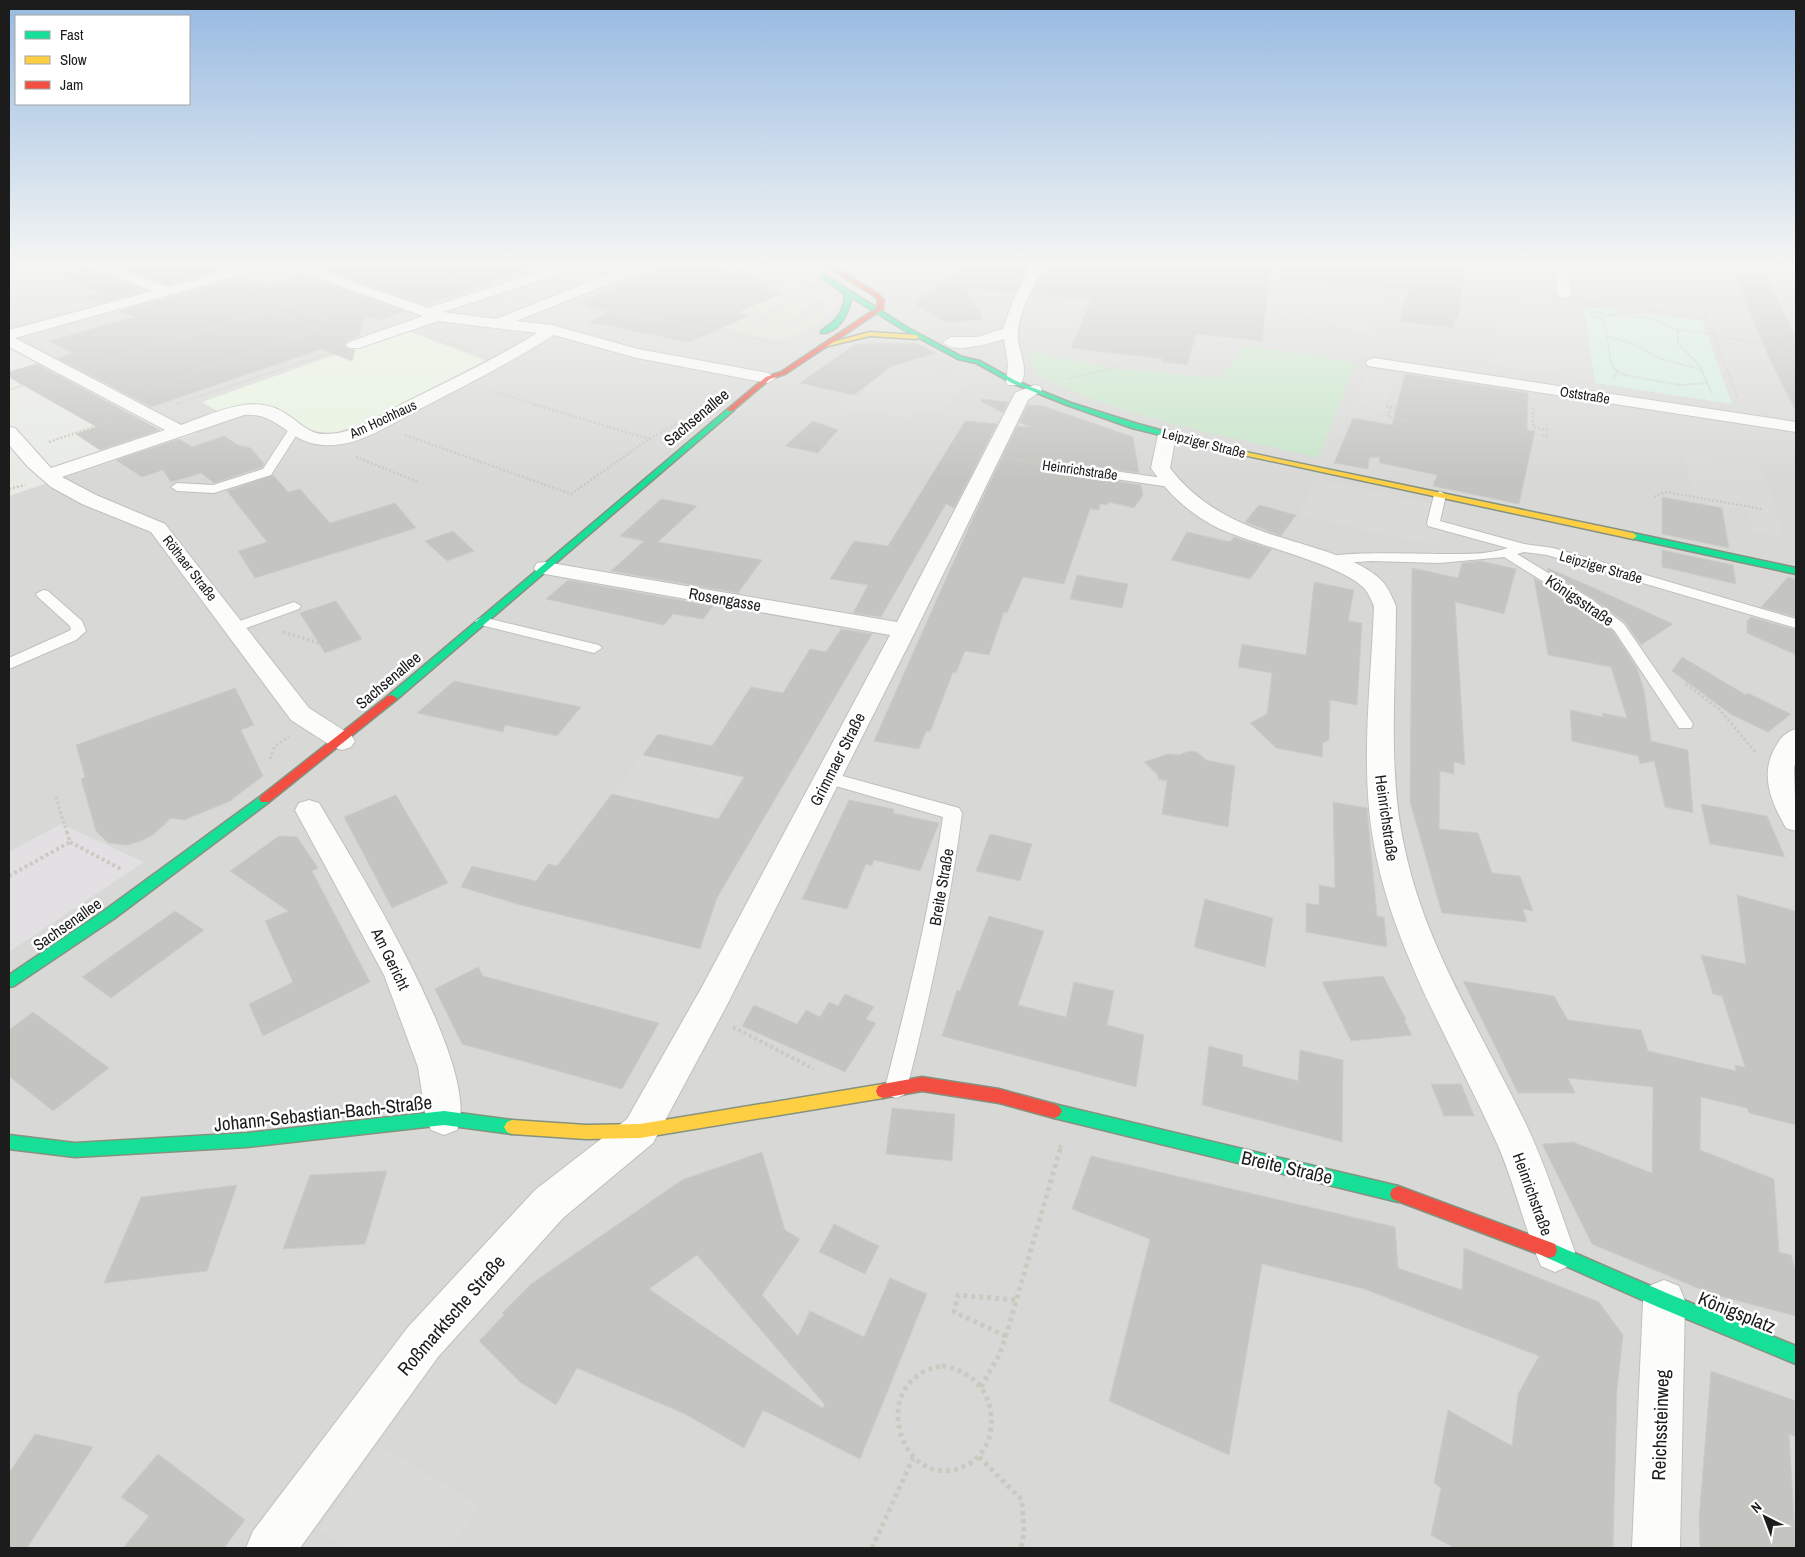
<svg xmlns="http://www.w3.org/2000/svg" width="1805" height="1557" viewBox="0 0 1805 1557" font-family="'Archivo Narrow',sans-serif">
<rect width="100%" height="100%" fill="#e8eae5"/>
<path fill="#d8d9d6" d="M9,262H1796V1548H9V496L197,433L109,385L9,337Z"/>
<path fill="#e2ded3" d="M704,262H786L822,286L831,295L834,306L822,320L785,340L755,336L640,302L726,268Z"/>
<path fill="#e8f3e1" d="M405,330L490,362L369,421L334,433L312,431L266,405L242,406L217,411L202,402Z"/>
<path fill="#c8e5ca" d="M1243,347L1310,354L1355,364L1318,458C1225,435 1126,419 1039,376L1034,371L1032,350C1092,370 1160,372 1222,378Z"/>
<path fill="#d4eee4" d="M1584,307L1702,321L1732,404L1595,383Z"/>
<path fill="#dadbd8" d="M737,262H750L790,288L779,290Z
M768,262H780L828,292L818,294Z
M1177,275L1293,286L1290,315L1167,306Z
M1310,285L1380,292L1371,336L1299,314Z
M817,300L828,301L794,327L783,325Z
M1527,300L1581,307L1589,380L1491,365L1497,313L1527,314Z
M776,305L786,307L756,328L745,326Z
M1041,311L1077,314L1068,330L1034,326Z
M896,361L903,365L908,364L939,380L967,371L985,381L966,386L937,411L922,409L913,417L893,416L873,410L836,408L853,396L859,397L867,389L861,388Z
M1367,370L1393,374L1385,410L1357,406Z
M1685,456L1764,469L1783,537L1754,532L1749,510L1692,499Z
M1315,479L1449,507L1439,546L1299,515Z
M643,755L737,775L711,817L612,794Z
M379,1445L479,1505L452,1548H348L319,1530Z"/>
<path fill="#e2e0e3" d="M61,824L144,862L9,952V852Z"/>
<path fill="#c4c5c1" stroke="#cccdc7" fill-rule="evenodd" d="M114,262H196L223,270L168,285L108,263Z
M352,262H542V266L425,305L324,270Z
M678,262H689L733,272L741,269L780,294L737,313L749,316L689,342L589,322L609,312L576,303Z
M972,262H1030L1015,293L966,288L983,320L945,322L913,303Z
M1048,262H1271L1262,341L1196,334L1187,365L1162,362L1163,359L1071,348L1091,300L1032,294Z
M1280,262H1381L1465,268L1458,318H1454V328L1400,321L1403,310H1401L1409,290L1279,280Z
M88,268L147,291L100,303L84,297L100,293L64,279L69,278L62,275Z
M1733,271L1766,275L1796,338V412L1770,360Z
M305,275L405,311L380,320L365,316L359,336L348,340L344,345L348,349L355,350L352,361L322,349L151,407L57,358L73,353L49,341L135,317L120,311L242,277L269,286Z
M872,343H916L936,353L892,366L854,395L800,383L854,345Z
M37,364L160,430L100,450L76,434L97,427L9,377V372Z
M1405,374L1528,393L1527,430L1535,431L1519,504L1433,486L1437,475L1380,463L1379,457L1369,458L1368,469L1334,463L1353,418L1392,425Z
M982,399L1008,402L1003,413L981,401Z
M1028,405L1043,406L1133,437L1139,473L1065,462L1059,464L1057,469L1061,473L1141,485L1143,495L1134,508L1109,502L1107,505L1100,504L1099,510L1090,509L1064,584L1023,577L1007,613L1004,612L989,655L965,651L956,673L953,672L930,732L926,731L919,749L874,741L973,518L1017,426L1030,427L1019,422Z
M813,421L838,430L818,453L785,446Z
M965,421L997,424L954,508L946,504L881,617L853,613L868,585L830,579L854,541L888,546Z
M224,436L238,445L251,448L264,464L262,467L214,483L201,473L171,482L163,470L142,477L116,460L179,439L192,447Z
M273,475L288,492L300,489L330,523L395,503L416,528L255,578L238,551L267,542L227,491Z
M1662,497L1722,508L1729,548L1662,534Z
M661,499L697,506L658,542L762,560L738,593L611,571L644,541L620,536Z
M1259,505L1296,515L1281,536L1245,522Z
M453,531L474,551L447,561L425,541Z
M1187,532L1230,542L1234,537L1272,549L1250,579L1171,560Z
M1662,550L1733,565L1736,584L1662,567Z
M1481,561L1516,569L1504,614L1455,602L1465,765L1454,762V774L1440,771L1439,829L1478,833L1492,873L1520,876L1533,911L1523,909L1527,922L1442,913L1410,802L1412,568L1458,578L1462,563Z
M1548,568L1587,585L1673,624L1641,645L1625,622L1592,598L1547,570Z
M1077,575L1128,584L1122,608L1070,599Z
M1788,577L1796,579V617L1761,607Z
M1534,578L1580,607L1613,631L1637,668L1644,691L1651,741L1688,750L1693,813L1665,807L1654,761L1640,764L1638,756L1572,741L1570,710L1603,717L1602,713L1627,718L1611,667L1548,655Z
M568,580L713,606L703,619L673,614L664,625L546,599Z
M1314,582L1354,590L1348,621L1362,623L1357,705L1330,700L1329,740L1323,743L1322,757L1276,748L1250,723L1267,714L1272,673L1238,667L1242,644L1306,655Z
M336,601L362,639L325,653L300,613Z
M1751,617L1796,630V655L1747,633V621Z
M841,629L872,634L717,898L700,949L517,904L461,887L472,866L536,881L548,864L557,866L612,794L718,819L744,777L643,755L658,734L712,746L751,687L783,693L810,649L826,652Z
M1682,657L1746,695L1748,693L1791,714L1768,732L1732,715L1672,671Z
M454,681L581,707L557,736L505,725L503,732L417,713Z
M235,688L254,725L241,730L263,776L230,801L184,820L171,818L153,835L141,841L127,845L108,843L96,831L81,779L85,777L76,745Z
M1189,751L1197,752L1206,760L1235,766L1228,827L1162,814L1167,781L1158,779V775L1144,762L1168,754L1179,755Z
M396,795L448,883L392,908L344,817Z
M849,800L894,809L893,813L939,823L920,871L874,860L872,866L866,864L847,909L802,899Z
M1333,802L1367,808L1377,916L1384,917L1387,947L1306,932V903L1319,905V885L1335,888Z
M1701,804L1767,816L1785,857L1710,844Z
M990,834L1032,844L1020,881L976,871Z
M279,836L297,837L318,868L312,871L370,982L263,1036L249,1004L293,982L265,921L288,911L230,871Z
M1737,895L1796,911V1125L1749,1113L1747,1108L1701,1097L1700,1150L1774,1179L1779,1252L1791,1255L1796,1272V1316L1712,1294L1592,1244L1542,1144L1573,1142L1652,1173L1653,1087L1568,1078L1575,1093H1518L1463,981L1554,996L1568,1020L1641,1030L1648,1051L1736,1071L1735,1065L1745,1067L1722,996L1713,994L1701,955L1746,964Z
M1205,899L1273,918L1265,967L1194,947Z
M175,911L204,930L111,998L82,977Z
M989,916L1044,931L1018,1005L1066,1017L1074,982L1114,991L1107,1025L1144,1035L1136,1087L942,1036L957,990L960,991Z
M478,967L483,976L659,1023L622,1089L462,1044L435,989Z
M1383,976L1406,1019L1404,1020L1412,1035L1351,1041L1322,982Z
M845,994L874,1007L866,1019L876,1023L845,1072L742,1026L754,1005L797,1024L806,1010L820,1017L829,1002L838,1006Z
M33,1012L109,1068L53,1111L9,1076V1030Z
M1209,1046L1243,1055L1242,1066L1298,1081L1300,1050L1343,1060L1342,1142L1202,1105Z
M1431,1084H1461L1474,1116H1444Z
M892,1108L955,1114L952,1161L886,1154Z
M762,1152L785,1230L800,1239L762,1295L798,1336L810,1311L864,1337L890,1278L927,1294L860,1459L763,1410L744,1448L685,1414L577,1368L556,1405L520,1382L479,1341L504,1315L502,1313L531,1284L682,1180ZM697,1255L825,1405L822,1408L649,1289Z
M1091,1156L1395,1227L1398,1268L1462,1290L1464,1248L1599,1302L1623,1335L1617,1390L1613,1548H1454L1431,1535L1441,1488L1434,1483L1448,1410L1512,1446L1518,1394L1539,1356L1364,1289L1262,1264L1229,1455L1109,1401L1150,1239L1072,1209Z
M387,1171L365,1244L283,1249L310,1175Z
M237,1185L207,1271L104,1283L141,1197Z
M834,1224L879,1246L865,1274L819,1252Z
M1711,1371L1796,1401V1437L1789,1434L1796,1548H1700L1699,1519Z
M35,1434L93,1447L27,1548H9V1473Z
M158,1454L245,1520L224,1548H123L149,1516L121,1497Z"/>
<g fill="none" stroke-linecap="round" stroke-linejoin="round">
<g stroke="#bfc0bd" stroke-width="2">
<path id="lane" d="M295,425L301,428L271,475L214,493L177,491L171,487L177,483L213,485L263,469L291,426Z
M1065,464L1170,479L1176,483L1170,487L1061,471L1059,468L1061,465Z
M1440,491L1446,495L1440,521L1524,544L1553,548L1796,619V628L1547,555L1524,552L1517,554L1591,599L1624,624L1693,724L1691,728H1679L1614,630L1581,605L1504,557L1439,563L1372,561L1328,564L1321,560C1330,549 1438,555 1459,554C1475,554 1493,553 1508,548L1428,526L1427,523L1434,495Z
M43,590L48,591L82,621L86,631L76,640L9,669V658L71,630L70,626L38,597L36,594Z
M294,602L301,606L299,609L241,630L236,631L229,627L231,624Z
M482,617L599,645L602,648L594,653L477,624L475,621Z
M828,772L959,808L962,813C950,906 930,997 907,1088L904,1095L896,1098L888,1095L885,1088C908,998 930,909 943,817L822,782L819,778L822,774Z"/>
</g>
<g stroke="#bfc0bd" stroke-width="2">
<path id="street" d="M83,262H100L168,287L261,262H296L428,308L569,262H588L586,265L443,312L496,319L640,262H657L656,265L516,321L552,325L638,349L768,373L776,378L768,383L637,358L554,335C510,363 464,386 418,410C389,425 357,448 323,445C288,443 279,412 244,415L62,477L96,495L165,524L309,708L351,735L355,741L351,747L342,750L333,747L291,720L151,532L82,504L51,487L28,467L9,445V427L15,428L51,468L165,430L9,347V330L153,291L84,265ZM280,264L423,316L349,342L346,345L349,348H359L438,321L537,333C495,359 450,380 406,402C381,415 355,434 326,434C308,435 298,420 283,412C251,393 213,414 181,425L15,338Z
M1032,262H1046C1036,282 1019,310 1018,332C1016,349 1031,369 1020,385H1008L1006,382L1008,365L1004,339C991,343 953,355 943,342L951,337H977L1003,329L1013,301Z
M1555,262H1568L1571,294L1569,297L1564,298L1557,294Z
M1775,262H1788L1790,265L1796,266V274L1780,272Z
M1374,358L1796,422V432L1368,366L1366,363L1368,360Z
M1034,385L1040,386L1042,390L1028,400L916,630L727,1005L653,1143L563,1218L438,1357L300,1548H246L253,1531L408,1327L535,1190L627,1119L703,985L890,635L545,574L537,573L534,568L537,563L545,562L897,622L1013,397L1015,393Z
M1167,430L1173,431L1176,435L1170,468C1191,496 1219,514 1251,527C1286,542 1356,554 1381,580C1388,587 1392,597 1396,606C1396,687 1387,770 1405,850C1426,948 1482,1033 1525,1122C1545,1164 1559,1208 1575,1252L1569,1266L1555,1272L1541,1266C1523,1225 1514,1180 1495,1139C1452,1044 1395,953 1375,850C1359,770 1371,687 1374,606C1371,600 1369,594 1365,589C1342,564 1254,545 1218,528C1190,514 1168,494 1151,468L1158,435L1161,431Z
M1796,729V758L1794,768L1796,831L1786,828C1771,802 1759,774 1776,746C1781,737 1786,732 1796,729Z
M309,800L319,803C353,861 484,1070 457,1130L444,1135L431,1130L426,1118L418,1067L384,975L295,810L299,803Z
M1664,1280L1679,1286L1685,1301L1680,1548H1632L1643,1301L1649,1286Z"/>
</g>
<g stroke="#85927f" stroke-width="3">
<path id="fast" d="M821,275H825L908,328L962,357L980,361L1016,381L1071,403L1138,424L1233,450L1229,452L1132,428L1067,405L1012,383L976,363L958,359L904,330L851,297C850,312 838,334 821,333V331C836,321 845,312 845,294L821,277Z
M728,409L734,410L396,700H388L387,698L388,696Z
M1633,533L1796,568V574L1630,538V534Z
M265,795L269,796L271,799L269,802L115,918L14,986L9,987V975L105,910L261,796Z
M1054,1104L1398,1186L1404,1189L1406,1194L1404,1199L1398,1202L1054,1118L1049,1116L1046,1111L1049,1106Z
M444,1111L512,1120L517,1122L520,1127L517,1132L512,1134L444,1125L247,1147L75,1157L9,1149V1135L75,1143L247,1133Z
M1549,1242L1669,1294L1796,1346V1364L1658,1307L1543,1256L1541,1250L1543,1244Z"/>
</g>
<g stroke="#85927f" stroke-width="3">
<path id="slow" d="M870,332L916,335L919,337L916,339L870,336L824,347L821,345Z
M1226,448L1633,533L1637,536L1633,539L1229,452L1225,450Z
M883,1084L888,1086L890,1091L888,1096L883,1098L640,1138L586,1139L512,1134L507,1132L504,1127L507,1122L512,1120L586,1125L640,1124Z"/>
</g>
<g stroke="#85927f" stroke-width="3">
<path id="jam" d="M819,262H824L877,293L884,300L883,309L785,374L770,379L732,411H728V409L766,377L781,372L877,308L878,300L873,295Z
M392,695L397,698L396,700L269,802H261L259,799L261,796L388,696Z
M922,1077L999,1089L1054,1104L1059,1106L1062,1111L1059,1116L1054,1118L999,1103L922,1091L883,1098L878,1096L876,1091L878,1086L883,1084Z
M1398,1186L1555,1244L1557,1250L1555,1256L1549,1258L1392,1199L1390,1194L1392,1189Z"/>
</g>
<path stroke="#ccc9c0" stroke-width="2" stroke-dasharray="1 1" stroke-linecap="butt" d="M401,262L460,281
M733,262L786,296L795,299L817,297
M1585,262L1739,280L1737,270L1741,268L1762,270
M1693,262L1707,318
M274,300L345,326
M1583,301L1707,318L1738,399
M1583,301L1590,314L1602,319L1605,324L1611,364L1617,371L1613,379
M596,311L602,309L783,344
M1590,311L1612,315L1617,313L1638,314L1678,330L1713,334
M1613,315L1644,318
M582,317L596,311L589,309
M1678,330V343L1700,366L1712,394
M1606,336L1633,344L1661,359L1703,370
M1714,336L1763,343
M438,339L472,351
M98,363L267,310L318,330L147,389
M1617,371L1624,375L1680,385L1708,383
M1067,379L1117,367L1121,363
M9,390L39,380
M491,391L537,405
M176,404L333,352"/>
<path stroke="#ccc9c0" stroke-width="2.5" stroke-dasharray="2 2" stroke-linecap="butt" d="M533,404L649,439
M1386,406L1397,408
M1390,407L1388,417L1409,421L1410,419
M1533,408V427L1547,430V437L1542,435
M405,435L571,494L649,439L679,422
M49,442L114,420
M356,457L418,482
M1016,460L1047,465
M9,489L25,485
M1654,497L1666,492L1762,509"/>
<path stroke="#ccc9c0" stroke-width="3" stroke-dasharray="2.5 2.5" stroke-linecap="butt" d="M283,632L319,643
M1686,684L1719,709L1756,753
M270,759L274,747L289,736
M56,797L67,833"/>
<path stroke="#ccc9c0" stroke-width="4" stroke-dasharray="3 3" stroke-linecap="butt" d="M70,842L123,870
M9,876L70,842L67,832
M733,1027L814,1069
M1060,1148L1061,1145"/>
<path stroke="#ccc9c0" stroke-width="5" stroke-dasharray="4 4" stroke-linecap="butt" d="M1006,1336L954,1312L958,1295L1016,1300
M942,1366C977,1371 997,1399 990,1434C987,1448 978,1460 965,1466C901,1496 864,1379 942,1366Z
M981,1387L999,1355L1006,1336L1061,1146
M979,1457L1022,1500L1024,1533L1021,1548
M872,1548L913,1458"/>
<use href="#lane" fill="#fcfcfb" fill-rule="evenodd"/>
<use href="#street" fill="#fcfcfb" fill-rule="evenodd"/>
<use href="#fast" fill="#16e098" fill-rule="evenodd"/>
<use href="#slow" fill="#ffcf43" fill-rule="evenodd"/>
<use href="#jam" fill="#f24e42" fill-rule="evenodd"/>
</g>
<linearGradient id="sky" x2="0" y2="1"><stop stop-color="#96b9e2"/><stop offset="0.55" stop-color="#f5f6f3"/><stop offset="1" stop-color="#f5f6f3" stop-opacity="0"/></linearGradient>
<rect width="1805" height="480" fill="url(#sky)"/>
<g text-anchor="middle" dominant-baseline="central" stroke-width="5" stroke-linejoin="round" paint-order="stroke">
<g font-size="14" fill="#1c1c1c" stroke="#fff">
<text transform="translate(1585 395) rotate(9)">Oststraße</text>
<text transform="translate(383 419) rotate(-25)">Am Hochhaus</text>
<text transform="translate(1204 443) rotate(14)">Leipziger Straße</text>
<text transform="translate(1080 470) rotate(8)">Heinrichstraße</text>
<text transform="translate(1601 567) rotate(16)">Leipziger Straße</text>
<text transform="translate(190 568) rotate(52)">Röthaer Straße</text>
</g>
<g font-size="16" fill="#1c1c1c" stroke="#fff">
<text transform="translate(696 417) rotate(-40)">Sachsenallee</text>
<text transform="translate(725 599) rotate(10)">Rosengasse</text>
<text transform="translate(1580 600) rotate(34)">Königsstraße</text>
<text transform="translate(388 680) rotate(-40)">Sachsenallee</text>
<text transform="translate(837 759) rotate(-63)">Grimmaer Straße</text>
<text transform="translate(1387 818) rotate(82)">Heinrichstraße</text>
<text transform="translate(941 887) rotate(-80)">Breite Straße</text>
<text transform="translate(67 924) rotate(-35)">Sachsenallee</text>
<text transform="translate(391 959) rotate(64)">Am Gericht</text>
<text transform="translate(1533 1194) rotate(70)">Heinrichstraße</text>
</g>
<g font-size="19" fill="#1c1c1c" stroke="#fff">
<text transform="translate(323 1113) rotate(-6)">Johann-Sebastian-Bach-Straße</text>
<text transform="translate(1287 1167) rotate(13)">Breite Straße</text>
<text transform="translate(1737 1312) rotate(22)">Königsplatz</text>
<text transform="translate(451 1315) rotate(-49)">Roßmarktsche Straße</text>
<text transform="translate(1660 1425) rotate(-88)">Reichssteinweg</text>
</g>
</g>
<rect width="1805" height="1557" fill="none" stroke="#1c1c1c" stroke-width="20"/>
<rect x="15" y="15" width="175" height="90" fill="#ffffff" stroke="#a4a4a4"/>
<rect x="25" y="31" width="25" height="8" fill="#16e098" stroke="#a4a4a4"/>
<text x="60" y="40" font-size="15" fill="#1c1c1c">Fast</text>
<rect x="25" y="56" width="25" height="8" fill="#ffcf43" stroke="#a4a4a4"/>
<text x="60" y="65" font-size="15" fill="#1c1c1c">Slow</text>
<rect x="25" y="81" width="25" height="8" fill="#f24e42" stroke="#a4a4a4"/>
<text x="60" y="90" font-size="15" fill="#1c1c1c">Jam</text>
<g transform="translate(1765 1517) rotate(318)" stroke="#ffffff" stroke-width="4" paint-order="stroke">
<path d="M0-4L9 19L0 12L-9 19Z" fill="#1c1c1c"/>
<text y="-8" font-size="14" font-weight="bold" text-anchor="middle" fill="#1c1c1c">N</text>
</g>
</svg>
